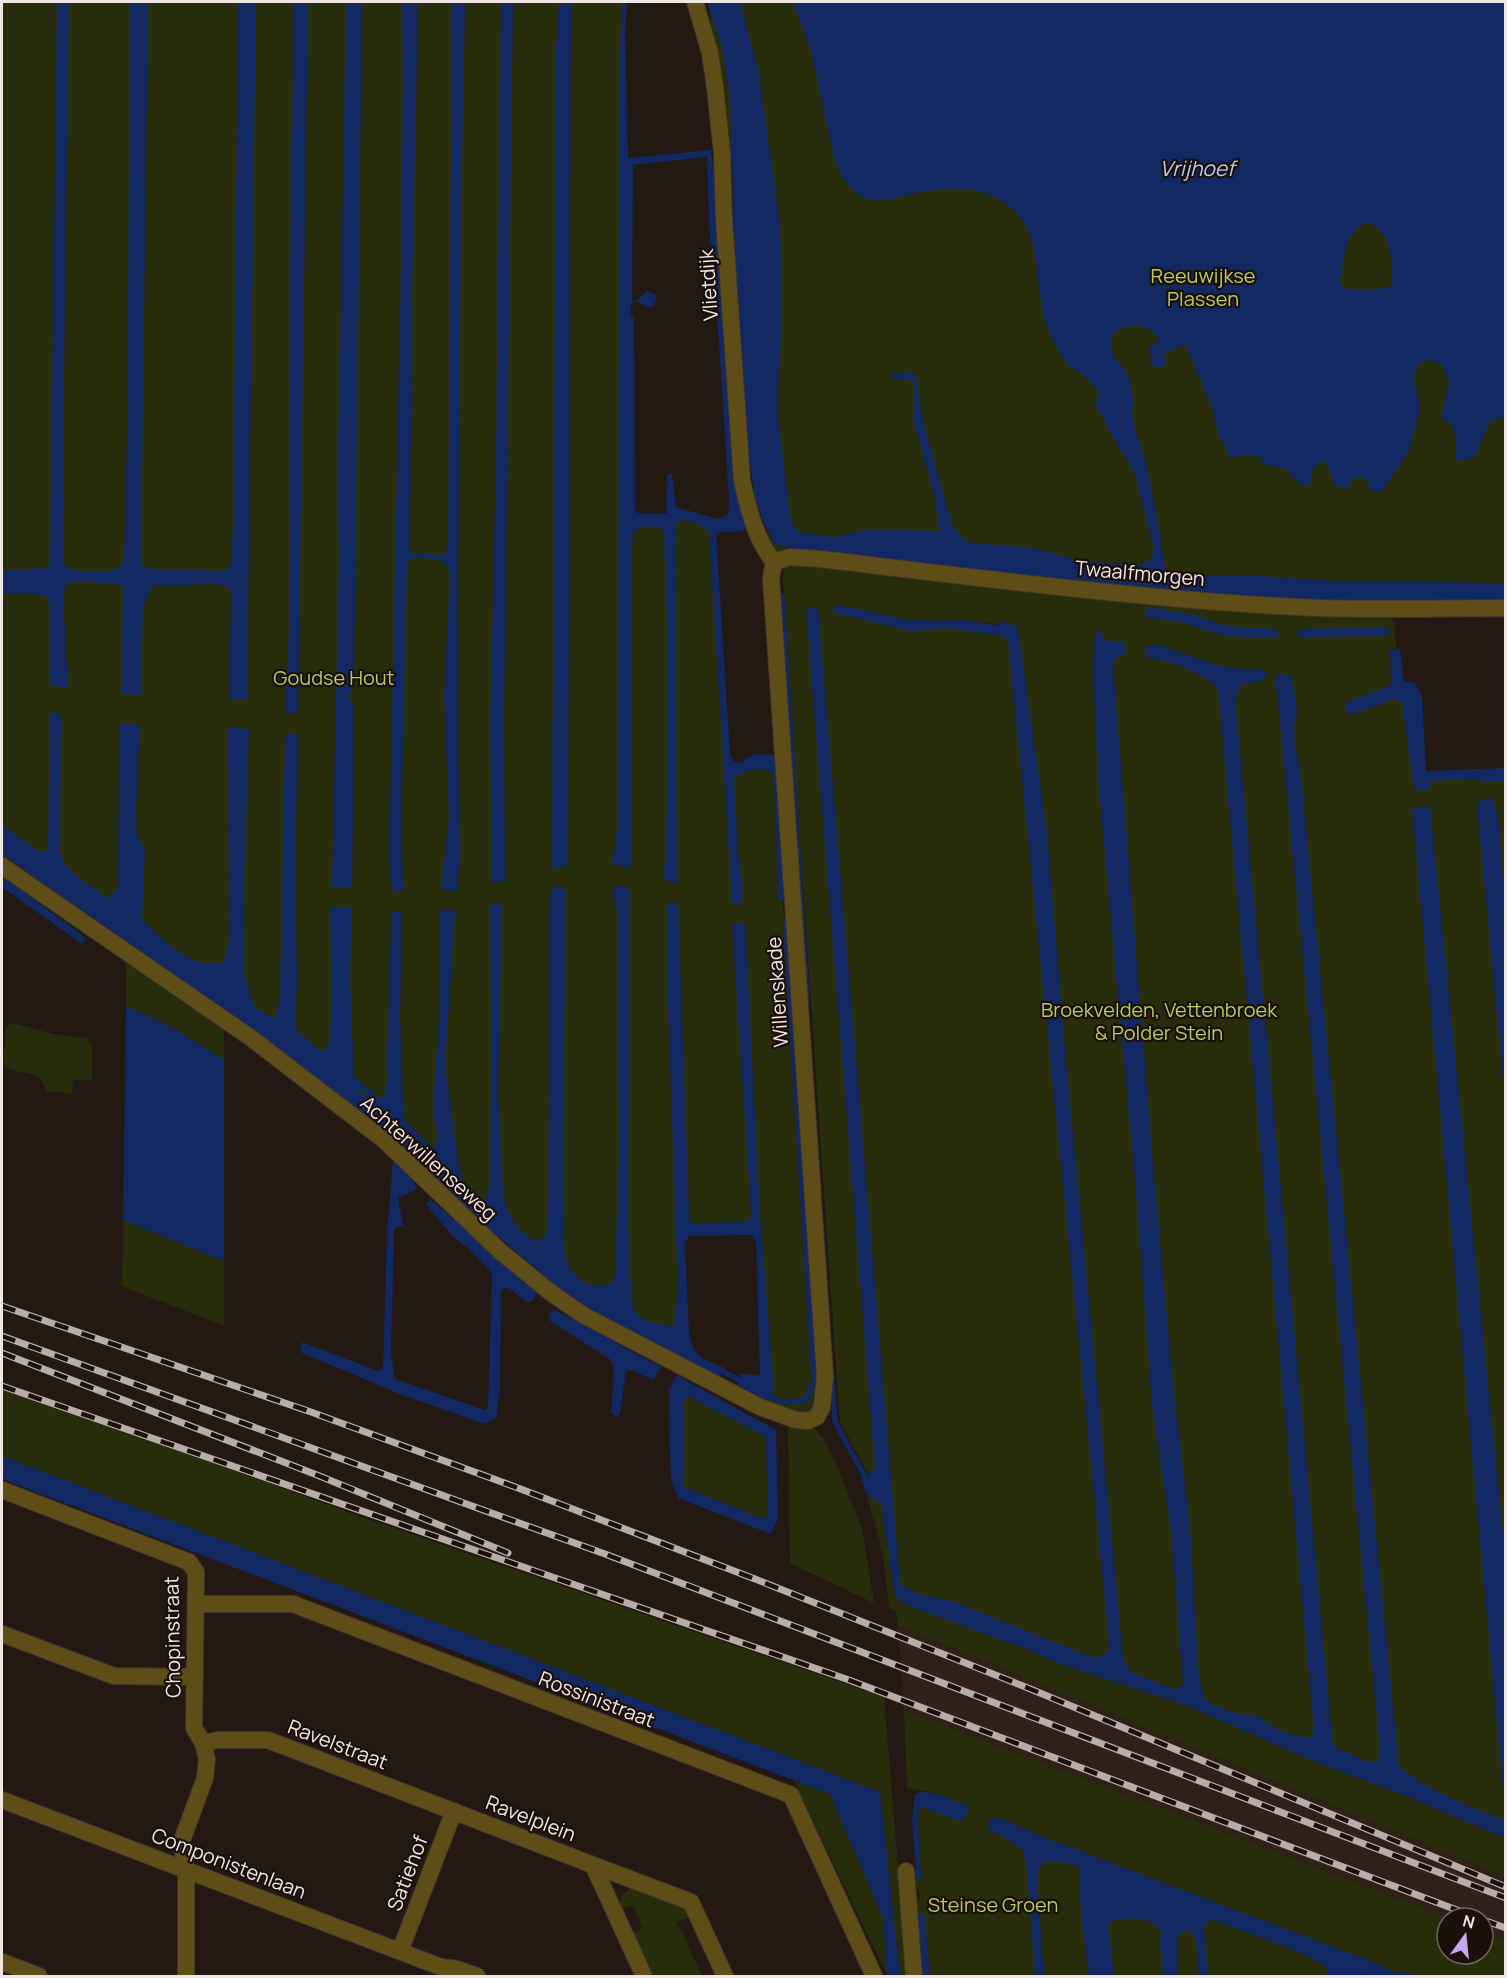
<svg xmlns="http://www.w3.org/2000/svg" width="1507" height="1978" viewBox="0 0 1507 1978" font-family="Manrope,sans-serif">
<rect width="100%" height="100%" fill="#241813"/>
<path fill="#311f19" d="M898,1625L1505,1877V1939L1483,1931V1918H1450L904,1710Z"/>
<path fill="#272d0b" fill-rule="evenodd" d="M2,2H624L627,519L673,516L712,524L727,765H775L784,920L788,924L806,1162L817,1379V1401L811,1411L797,1415L769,1401L773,1391L759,1230L682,1231L679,1342L636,1329L473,1203L244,1014L2,859Z
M708,2H1505V583L1337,581L1245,575L1177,576L1167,572L787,537Z
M767,531L774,543L787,547L814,552L1505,603V618L1393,615L1397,649L1390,651L1391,681L1389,686L1405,695L1418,775L1470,769H1505V1826L895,1592L886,1491L873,1471L869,1474L865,1469L840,1421L789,687L783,576L785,565L766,539ZM837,605L904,619L938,621L963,620L1012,626L1014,634L834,611ZM1155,644L1223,667L1267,671L1184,666L1163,660Z
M126,961L224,1027V1060L168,1025L126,1006Z
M13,1023L57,1035L87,1038L92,1045V1080H73L72,1094L46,1091C40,1068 21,1076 5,1067L3,1063L6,1029L9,1025Z
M123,1220L224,1261V1326L122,1286Z
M2,1384L347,1512L884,1697L907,1976H900L880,1792L2,1456Z
M688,1396L766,1437L768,1515L764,1519L684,1487V1400Z
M788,1423L814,1428L823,1438L838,1468L862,1529L874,1603L790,1563Z
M867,1495L881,1502L894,1591L903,1603L1027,1649L1055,1662L1185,1705L1316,1762L1404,1795L1505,1838V1877L898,1625L896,1610L889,1608L883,1555Z
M904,1710L1450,1918H1447V1954H1483V1931L1505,1939V1974L1504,1976H1418L1405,1972L1397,1973L1370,1961L1038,1835L1003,1819L992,1818L1200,1907L1206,1976H925L917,1916L923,1976H919L913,1902L920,1899L919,1889H912L914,1870L916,1869L917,1880L915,1801L969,1807L934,1793L907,1788Z
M794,1781L830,1794L883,1918L887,1975Z
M634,1888L686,1908L690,1917L677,1922L702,1976H652L633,1933L643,1928L633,1906L620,1909V1901L623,1893Z
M1211,1919L1301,1953L1326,1966L1329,1976H1208L1204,1927Z"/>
<path fill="#122862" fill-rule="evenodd" d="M57,2H69L63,449L64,563L66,567C78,572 103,574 116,569C121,567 122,562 124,557L127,436L130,2H148L141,558L142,565L151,569L223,571L227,570L230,565L233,533L238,2H256L247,700H229L231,590L224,586L213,584L153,586L143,604L141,695L121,694L123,588L120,584L69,581L66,585L63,595L68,689L49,684V606L46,596L29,593L2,594V570L46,568L49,566L50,561Z
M294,2H308L298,714L285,713L289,626V336Z
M346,2H362L354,677L349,698L354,709L352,888L332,887L339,555L337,456L339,415Z
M402,2H418L412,294L410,549L412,553L443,555L448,549L452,2H465L461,212L457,694L460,858L457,891L441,890L449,816L444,697L450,572L443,561L420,557L409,559L407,564L401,835L404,892L392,891L389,863L401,262L403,70Z
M501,2H513L504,719L505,881L492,883L490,729L496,453Z
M559,2H571L568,865L552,869L556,50Z
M622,2H627L625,33L628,158L711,150L715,189L716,224L733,479L737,481L746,525L743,531L716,533L730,754L733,761L740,763L754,754L776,755L785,891L784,898L779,903L774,782L772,772C757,765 748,770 734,778C736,803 736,829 738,855C740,871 744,886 742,903H732L709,532L694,522L682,519L675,525L677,884L664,879L667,807V627L664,532C655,524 642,525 633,532L632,544L631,863L629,867L617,866L611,862L615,848L618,817L619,70ZM707,157L709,225L719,343L729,499L728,514L723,518L717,519L676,507L672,473L667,475L666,514L637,513L635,508L634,319C629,314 630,309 632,303L636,301L647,307H653L657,298L655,294L647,291L638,299L633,301L632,299L633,165Z
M707,2H740L759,74L780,225L782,313L777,411L791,522L798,532L833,537L870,529L939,531L934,493L914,422L913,381L891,378L890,375L895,373L913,372L916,378L923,421L952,525L966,542L1033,548L1081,561L1140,565L1149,561L1154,549L1134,471L1118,446L1095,404L1099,395C1093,377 1081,376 1068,364C1059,356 1049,331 1045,320C1033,280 1044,229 1005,203C975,183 940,188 908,195C893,199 877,203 863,197C849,191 841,175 835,162L811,51L793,2H1505V417L1490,421L1476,454L1472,458L1456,461L1455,436L1452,425L1441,418L1449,382L1442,365L1428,359L1418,365L1413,380L1417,390L1420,410L1408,453L1381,492L1371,491L1367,480L1361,476L1351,480L1349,488L1334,485L1327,464L1321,460L1312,471L1310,486L1298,483L1286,469L1263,464L1258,455L1230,457L1218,434L1212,407L1185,344L1164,354L1166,364L1158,369L1151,365L1150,346L1159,340C1152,321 1113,320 1111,342C1110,357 1125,366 1129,379C1131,386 1133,394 1133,401C1133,406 1132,411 1132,415C1135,433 1143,451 1147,468C1155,502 1160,538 1166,572L1177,576L1245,575L1337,581L1505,583V603L1320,602L1108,586L814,552L787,547L774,543L763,521L755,499L744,420L736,292L730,95L722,47ZM1366,223C1390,226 1395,266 1391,286C1382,289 1353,292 1345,288C1340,286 1341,284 1340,280C1344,261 1344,231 1366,223Z
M837,605L904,619L938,621L963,620L996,625L1006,621L1012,626L1017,623L1047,833L1065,1050L1123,1657L1130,1672L1176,1690L1183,1683L1171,1530L1152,1407L1136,1191L1098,779L1093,670L1095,632H1102L1104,640L1126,643V654L1117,657L1113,665L1153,1165L1174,1395L1190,1527L1199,1680L1205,1700C1223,1710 1237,1715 1258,1715C1272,1729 1291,1736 1310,1738L1314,1730L1218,689C1198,669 1174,663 1146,657V647L1155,644L1223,667L1267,671L1264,680L1240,685L1235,699L1333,1746L1367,1762H1378L1380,1749L1277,692L1274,683L1278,674L1290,675L1294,689L1297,714L1294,725L1295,744L1301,778L1399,1767C1430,1791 1468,1807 1505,1820V1838L1404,1795L1316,1762L1185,1705L1055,1662L1027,1649L925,1612L903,1603L895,1596L881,1503L867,1495L861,1479L875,1468L806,610L813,606L818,608L900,1582L901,1585L918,1594L952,1601L1094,1658L1107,1653L1109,1642L1008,641L1000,635L944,628L911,631L835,613L833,608Z
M1147,607L1196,615L1225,626L1277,629L1278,638L1224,636L1180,622L1145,617Z
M1390,627L1389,636L1299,637L1297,629Z
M1400,649L1404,681L1414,682L1422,695L1426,771L1505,768V782H1481L1477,779L1430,781L1429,790H1414L1402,702L1395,699L1350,715L1345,710L1346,702L1389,686L1391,681L1390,650Z
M53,712L61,717L60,853C67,874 91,886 109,898L118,888L119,723L140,725L136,810L137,836L145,850L142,920C163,940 189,968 221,963L226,956L229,939L228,727L249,729L243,914L244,975L255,1008L275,1019L280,999L285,733H298L295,862L297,983L295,1028L320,1051L326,1050C335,1033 330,938 330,912L333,906L352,908L350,977L354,1081C360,1093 366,1097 379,1102L384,1097L387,1081L391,917L393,911L402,912L400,1017L404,1123L419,1148L431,1151L436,1144L437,1133L433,1113L439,1015V911L449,909L455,911L445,1065L458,1159L466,1196L473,1203H481L486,1197L490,1184L491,1043L490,909L492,904L502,902L498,1093L503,1193L507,1210L520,1231L534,1240L544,1238L548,1228L550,898L552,888L566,887C566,987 562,1088 564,1188C564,1210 560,1246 569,1265C577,1283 597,1292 613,1281L615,1274L619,1156L617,909L613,890L615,885L630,888L628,1220C629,1237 629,1298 635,1311C642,1322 662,1327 674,1325L678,1293L668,1005L667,902L678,904L689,1214V1221L692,1223L748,1222L751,1214L732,923L745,924L760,1215L774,1388L769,1401L737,1385L741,1374L760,1375L756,1240L751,1235L690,1236L685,1243L689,1332C693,1359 702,1357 724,1368L720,1377L600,1317L556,1286L313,1076L254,1030L2,854V825L39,851L46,852L48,845L50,713Z
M1491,798C1500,813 1499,835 1501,852C1507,935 1506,1018 1505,1101L1477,806L1481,799Z
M1430,806L1505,1554V1811L1412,808Z
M2,877H4L86,938L82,944L2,887Z
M126,1006L168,1025L224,1060V1261L123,1220Z
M393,1160L408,1173L417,1189L398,1198L403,1225L394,1229L391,1353L395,1379L485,1410L488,1407L492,1273L469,1249L453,1237L426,1204L431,1200L536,1291L534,1300L528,1303L507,1287L501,1290L500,1386L496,1418L485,1424L402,1395L300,1352L302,1342L378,1371L383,1368L387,1231Z
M553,1309L661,1367L654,1380L630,1370L626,1371L620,1414L617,1417L611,1412L614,1369L611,1360L550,1321L548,1315Z
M676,1375L776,1430L778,1519L771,1534L678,1498L671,1479L669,1422V1390ZM688,1396L766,1437L768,1515L764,1519L684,1487V1400Z
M2,1456L880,1792L900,1976H887L883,1918L830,1794L2,1479Z
M921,1792L934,1793L969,1807L962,1822L922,1807L919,1808L918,1819L921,1878L919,1881H917L912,1821L915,1794Z
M992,1818L1003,1819L1038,1835L1370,1961L1397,1973L1405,1972L1418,1976H1375L1363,1974L1360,1976H1329L1326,1966L1301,1953L1211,1919L1204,1927L1208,1976H1199L1196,1939L1189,1931L1181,1933L1178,1938L1177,1976H1163C1163,1966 1160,1954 1160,1944C1160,1941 1161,1936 1161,1934C1156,1914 1125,1918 1111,1921L1108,1926L1114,1976H1089L1081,1916L1079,1867C1067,1861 1057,1861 1044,1862L1039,1868L1037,1881L1044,1976H1035L1027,1870L1023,1850L1002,1836L988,1830L989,1821Z
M920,1912L925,1917L930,1976H923L917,1916Z"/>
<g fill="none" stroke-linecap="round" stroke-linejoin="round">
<path stroke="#122862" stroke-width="5" d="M782,596L807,995
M350,1077L385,1105
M400,1119L436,1155
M459,1180L485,1208
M719,1369L745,1383
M832,1376L835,1422L865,1477
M766,1394L782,1402L806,1400L814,1380L785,921"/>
<g stroke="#413530" stroke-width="18">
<path id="minor" d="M695,2L710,53L715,87L722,153L724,218L742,481C749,510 755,539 774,562
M774,562L790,557L820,559C972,577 1125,597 1278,606C1353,611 1430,608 1506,608
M2,866L251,1038L384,1140L501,1252L550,1292L583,1315L760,1407L796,1420L808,1421L817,1417L822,1407L825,1376L771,578L774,562
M2,1490L189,1562L196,1572L194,1728L203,1743L207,1759L205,1778L181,1843L186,1869V1976
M196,1604H293L791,1795L874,1976
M2,1634L114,1676L195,1677
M203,1743L218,1740H268L593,1865
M2,1800L441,1967L457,1969L477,1976
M906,1871L914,1976
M400,1951L454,1811
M2,1962L39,1976
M644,1976L593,1865L691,1902L725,1976"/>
</g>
<use href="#minor" stroke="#5f4d17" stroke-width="16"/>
<g stroke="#b7ada9" stroke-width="7">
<path id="rail" d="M2,1306L311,1412L518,1488L755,1579L1028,1688L1506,1887
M2,1336L605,1554L1506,1898
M2,1353L317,1475L508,1553
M2,1386L849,1680L1478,1918
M1483,1920L1506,1928"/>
</g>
<use href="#rail" stroke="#1a0f0b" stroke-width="4.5" stroke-dasharray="14" stroke-linecap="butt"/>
</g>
<g text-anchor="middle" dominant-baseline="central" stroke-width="4.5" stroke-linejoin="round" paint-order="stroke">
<g font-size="20" fill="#b7ca5e" stroke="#1a0f0b">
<text x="1203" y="275">Reeuwijkse<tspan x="1203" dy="23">Plassen</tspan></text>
<text x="334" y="677">Goudse Hout</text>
<text x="1159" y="1009">Broekvelden, Vettenbroek<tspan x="1159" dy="23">&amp; Polder Stein</tspan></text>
<text x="993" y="1904">Steinse Groen</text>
</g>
<g font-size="20" fill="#f0e7e4" stroke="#1a0f0b">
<text transform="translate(708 285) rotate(-94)">Vlietdijk</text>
<text transform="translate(1140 573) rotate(5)">Twaalfmorgen</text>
<text transform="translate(777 992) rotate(-94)">Willenskade</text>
<text transform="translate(429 1158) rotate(42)">Achterwillenseweg</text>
<text transform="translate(172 1637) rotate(-91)">Chopinstraat</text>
<text transform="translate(597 1699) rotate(21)">Rossinistraat</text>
<text transform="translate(338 1744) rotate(21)">Ravelstraat</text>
<text transform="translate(531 1818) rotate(21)">Ravelplein</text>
<text transform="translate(229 1863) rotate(21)">Componistenlaan</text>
<text transform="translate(407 1873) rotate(-69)">Satiehof</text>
</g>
<g font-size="21" font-style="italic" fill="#baccf0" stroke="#1a0f0b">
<text x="1197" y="168">Vrijhoef</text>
</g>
</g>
<rect width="1507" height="1978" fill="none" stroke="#f0e7e4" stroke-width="6"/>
<g transform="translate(1465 1936) rotate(15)"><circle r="28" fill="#1a0f0b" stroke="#706562" stroke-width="1.5"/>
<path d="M0-4.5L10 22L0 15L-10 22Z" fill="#c6a6f0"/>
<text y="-9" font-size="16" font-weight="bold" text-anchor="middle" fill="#f0e7e4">N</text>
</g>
</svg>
